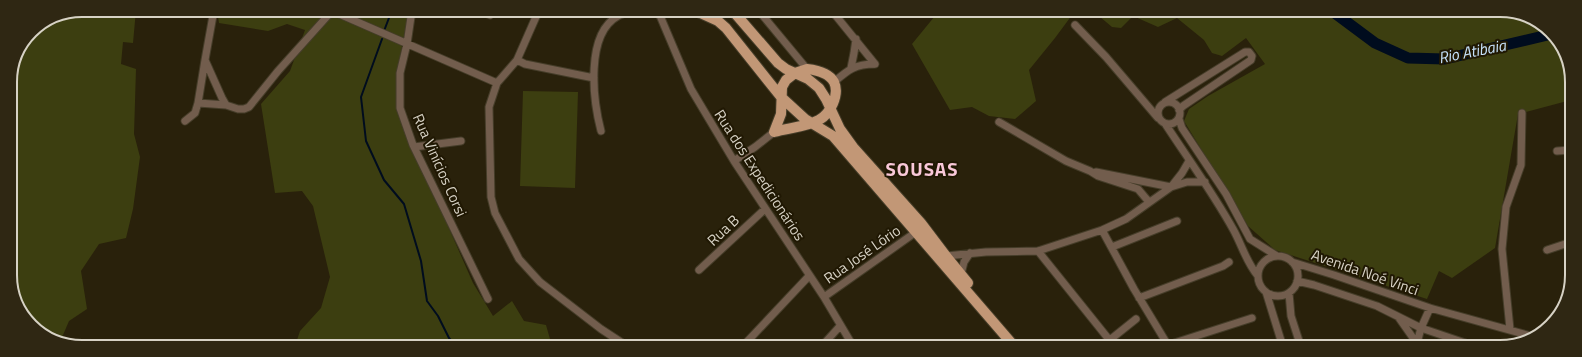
<svg xmlns="http://www.w3.org/2000/svg" width="1582" height="357" viewBox="0 0 1582 357" font-family="'Titillium Web',sans-serif">
<rect width="100%" height="100%" fill="#29210b"/>
<path fill="#3c3e10" d="M82,10H136L133,43L123,42L121,64L136,69L134,134L140,157L133,209L126,238L99,244L81,271L87,309L69,321L60,342L31,326L11,290L10,77L31,31L54,15Z
M217,10H409L397,72L398,106L409,145L444,217L473,283L493,316L512,301L524,321L546,325L552,346H295L300,331L321,308L330,277L313,206L302,191L275,193L261,104L290,71L305,30L287,24L268,31L219,23Z
M939,11H1075L1055,38L1029,70L1036,101L1015,119L989,116L972,107L950,110L912,44Z
M1093,11H1514L1551,31L1571,67V100L1518,114L1495,248L1452,278L1439,271L1427,299L1275,250L1248,226L1184,121L1189,109L1208,96L1265,64L1246,38L1222,56L1212,53L1204,40L1177,18L1158,27L1133,16L1121,28L1112,27Z
M523,91L578,92L575,188L520,186Z"/>
<g fill="none" stroke-linecap="round" stroke-linejoin="round">
<path stroke="#000c1e" stroke-width="2" d="M384,31L392,10
M382,39L361,97L366,141L384,180L404,204L421,261L427,301L438,316L449,338L456,346"/>
<path stroke="#000c1e" stroke-width="11" d="M1332,11L1375,43L1408,58L1445,59L1552,34"/>
<g stroke="#453d29" stroke-width="9">
<path id="minor" d="M214,10L205,60L222,98L226,105L238,109H244L249,107L278,71L332,11
M330,10L497,83
M412,10L407,44L400,73V108L413,145L488,299
M479,10L490,15
M539,10L517,60L497,83L489,107L491,197L495,213L519,259L540,282L601,329L627,346
M608,10L618,15
M658,11L691,89L734,161L824,297L853,346
M759,11L807,69
M832,11L875,64
M1075,25L1106,57L1158,118
M205,60L198,103L226,105
M517,60L525,64L594,78
M851,68L854,53L856,39
M834,82C848,70 855,64 875,64
M1158 113a11 11 0 1 1 22 0a11 11 0 1 1-22 0Z
M1165,102L1245,52H1249L1252,56L1251,60L1183,106L1179,110
M1179,119L1182,128L1226,194L1250,239L1277,256
M185,121L195,113L198,103
M999,122L1066,161L1090,171L1098,176L1138,189L1149,202
M1166,125C1189,160 1213,193 1233,229C1242,245 1246,262 1258,276
M601,131C593,100 585,34 618,16C623,13 630,12 635,11
M414,147L461,141
M1557,151L1571,150
M734,161L755,147L774,132
M1096,172L1171,187L1187,182H1205
M1102,230L1134,289L1169,347
M1112,247L1177,221
M1547,250L1571,242
M1038,251L1115,347
M946,256L986,252L1038,251L1102,230L1126,219L1171,187L1182,173L1189,161
M1258 276a20 20 0 1 1 40 0a20 20 0 1 1-40 0Z
M1292,262L1334,275L1430,308L1531,336
M699,270L765,209
M961,274L964,262L970,253
M1297,281L1314,285L1377,306L1421,328L1477,347
M1266,292L1283,347
M1289,293L1291,316L1301,347
M824,297L916,232
M1139,298L1223,266L1229,262
M1399,318L1418,345
M1510,329L1502,249L1506,207L1521,165L1522,113
M1417,343L1421,328L1430,308
M1168,345L1252,318
M743,346L809,276
M822,346L840,326
M1101,347L1136,319
M1441,347L1455,340"/>
</g>
<g stroke="#453d29" stroke-width="12">
<path id="primary" d="M696,11L718,21L726,28L781,97L805,119L833,136L1014,346
M733,11L778,63L786,69L808,79L819,88L826,99L840,129L853,147L921,223L946,256L968,283
M807,69C816,70 829,73 834,82C840,95 830,114 819,120C806,127 788,128 774,132L781,114L782,87L786,80L795,73Z"/>
</g>
<use href="#minor" stroke="#725d4d" stroke-width="7"/>
<use href="#primary" stroke="#c29776" stroke-width="10"/>
</g>
<g text-anchor="middle" dominant-baseline="central" stroke-width="4" stroke-linejoin="round" paint-order="stroke">
<g font-size="15" fill="#d7d2c5" stroke="#201803">
<text transform="translate(440 165) rotate(66)">Rua Vinícios Corsi</text>
<text transform="translate(760 175) rotate(57)">Rua dos Expedicionários</text>
<text transform="translate(723 230) rotate(-43)">Rua B</text>
<text transform="translate(862 254) rotate(-35)">Rua José Lório</text>
<text transform="translate(1365 272) rotate(19)">Avenida Noé Vinci</text>
</g>
<g font-size="16" font-style="italic" fill="#c6e1fa" stroke="#201803">
<text transform="translate(1472 51) rotate(-11)">Rio Atibaia</text>
</g>
<g font-size="19" font-weight="bold" letter-spacing="1" fill="#f9c8d9" stroke="#201803">
<text x="922" y="168">SOUSAS</text>
</g>
</g>
<path d="M0 0H1582V357H0ZM82 17H1500A65 65 0 0 1 1565 82V275A65 65 0 0 1 1500 340H82A65 65 0 0 1 17 275V82A65 65 0 0 1 82 17Z" fill="#2f2713" fill-rule="evenodd"/>
<path fill="none" stroke="#d7d2c5" stroke-width="2" d="M82 17H1500A65 65 0 0 1 1565 82V275A65 65 0 0 1 1500 340H82A65 65 0 0 1 17 275V82A65 65 0 0 1 82 17Z"/>
</svg>
